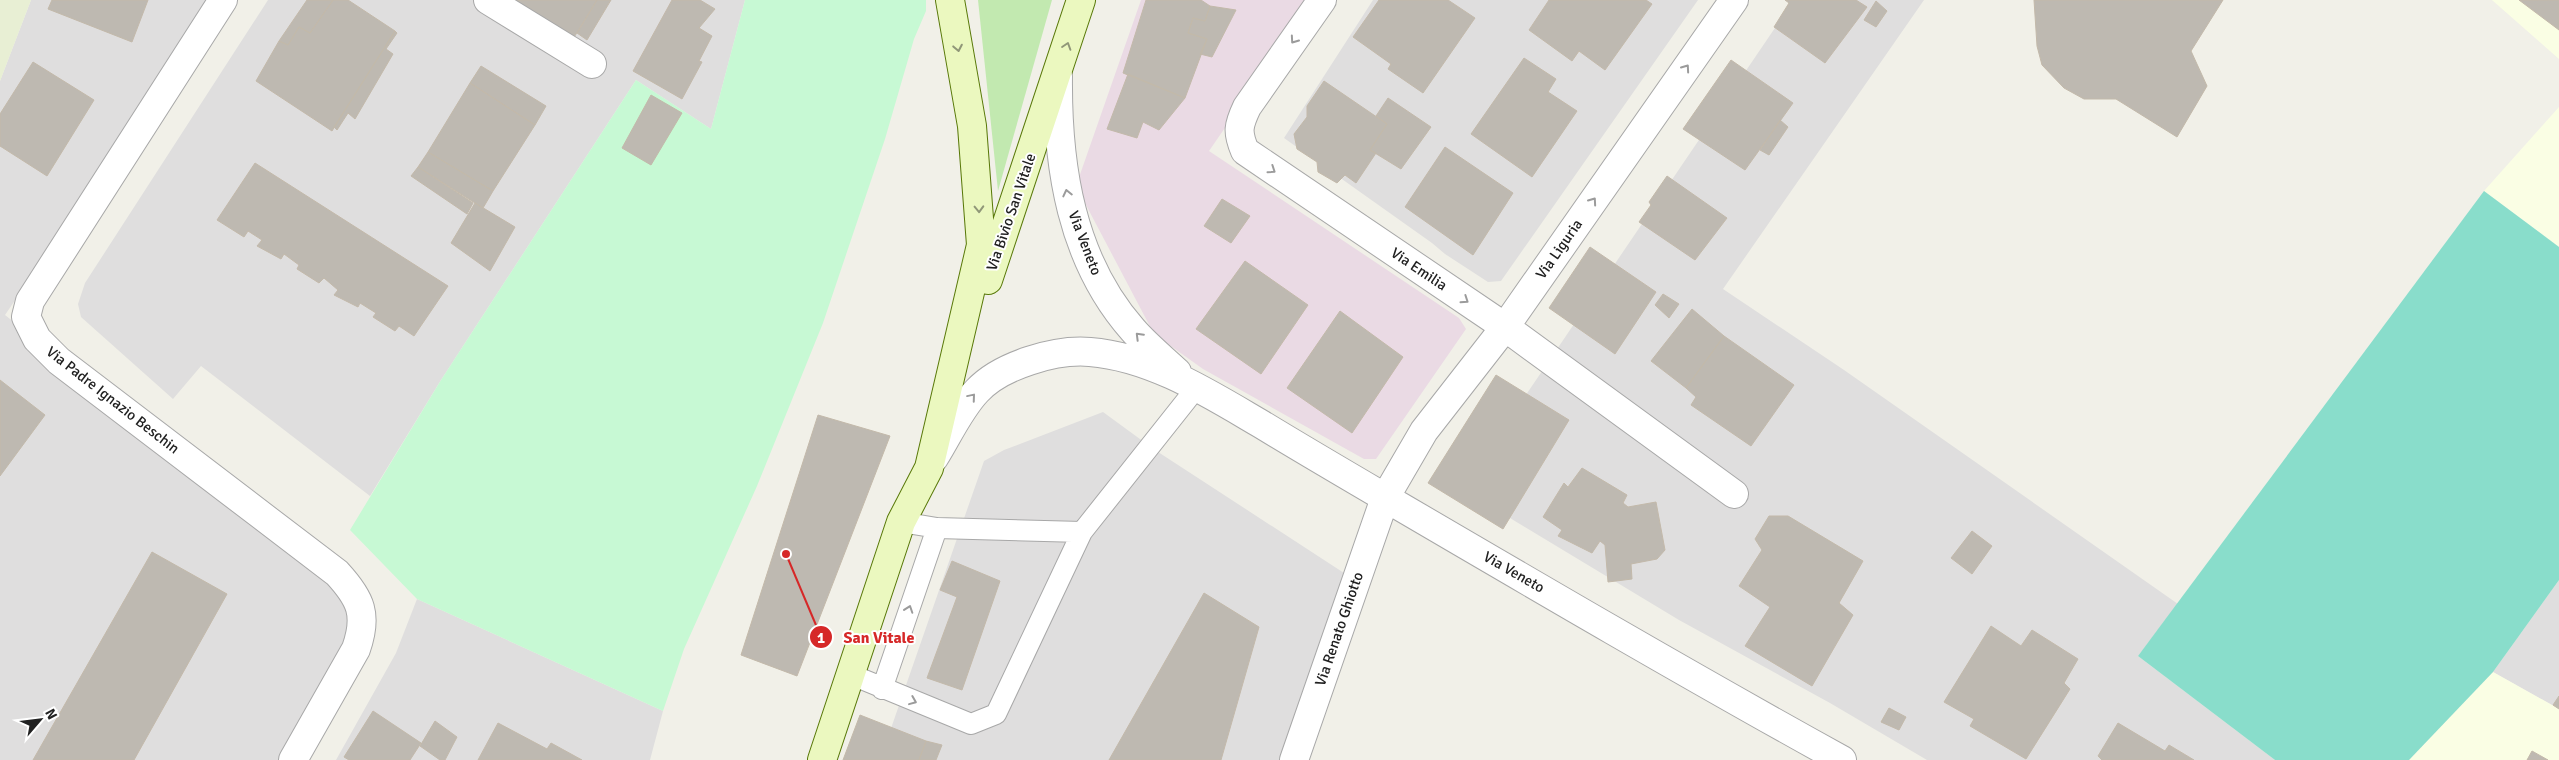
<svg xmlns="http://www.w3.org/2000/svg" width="2559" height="760" viewBox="0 0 2559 760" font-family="Signika,sans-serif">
<rect width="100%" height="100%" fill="#f1f0e8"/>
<path fill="#dfdede" d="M31,0H208L81,203L5,315L74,370L351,577L362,620L280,760H0V81Z
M268,0H745L711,129L636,80L441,380L370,496L201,366L173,399L81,317L78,304L85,283Z
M1373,0H1698L1501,281L1488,282L1445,254L1432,243L1284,138Z
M1794,0H1924L1723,289L1844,370L2178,604L2138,656L2275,760H1927L1830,703L1679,620L1462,489Z
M1103,412L1155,450L1344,573L1279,760H880L984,461L1004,450Z
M2559,580V709L2493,672Z
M417,599L663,711L650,760H336L396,653Z"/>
<path fill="#eadae4" d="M1141,0H1313L1209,151L1459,318L1466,329L1376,459H1364L1203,369L1154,334L1076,186Z"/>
<path fill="#fafee4" d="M2492,0H2559V59Z
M2559,107V247L2484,191Z
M2493,672L2559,709V760H2409Z"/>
<path fill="#e8efd4" d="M0,0H31L0,81Z"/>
<path fill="#c2e9b0" d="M978,0H1052L998,191Z"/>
<path fill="#c7f9d4" d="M745,0H926V11L914,39L885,139L823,323L757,486L684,649L663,711L417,599L350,530L441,380L636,80L711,129Z"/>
<path fill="#89ddcb" d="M2484,191L2559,247V580L2493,672L2409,760H2275L2138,656Z"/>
<path fill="#beb9b1" stroke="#c3b9aa" d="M52,0H148L132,42L48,9Z
M307,0H333L310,33L299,27L288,45L279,41Z
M333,0H348L395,31L332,131L256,81L279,41L288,45L299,27L310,33Z
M512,0H597L573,39Z
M597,0H611L587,40L577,33Z
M672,0H700L715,9L699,28L712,36L699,61L702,62L682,99L633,71Z
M1146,0H1201L1210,6L1205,21L1193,18L1188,33L1207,39L1185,98L1123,73Z
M1379,0H1448L1475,18L1423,93L1388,69L1391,64L1353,37Z
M1549,0H1646L1652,4L1605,70L1579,51L1572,61L1529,30Z
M1785,0H1856L1867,7L1825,63L1774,27L1789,3Z
M2034,0H2223L2191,51L2207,86L2177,137L2116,99H2084L2064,88L2042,65L2037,46Z
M2519,0H2559V30Z
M1876,1L1887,11L1876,27L1864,20Z
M1210,6L1236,10L1212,57L1200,54L1207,39L1188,33L1193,18L1205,21Z
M395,31L397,33L386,49L393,54L355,119L348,113L337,130L334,127Z
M1524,58L1556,79L1548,92L1577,111L1532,177L1471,134Z
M1731,60L1793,103L1745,170L1683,129Z
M33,62L94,100L47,176L0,146V114Z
M481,66L546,106L535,125L470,83Z
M1128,74L1185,98L1159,130L1143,122L1137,138L1107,129Z
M1324,81L1387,124L1370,150L1376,153L1356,183L1345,175L1337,183L1318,172L1317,162L1297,149L1294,134L1307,117V106Z
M470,83L535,125L493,191L428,152Z
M651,95L682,113L651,165L622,148Z
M1388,98L1431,127L1401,169L1370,150L1387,124L1376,116Z
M1780,120L1788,127L1769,155L1760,150Z
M1445,147L1513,193L1473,255L1405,207Z
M428,152L493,191L483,208L418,167Z
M255,163L448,286L414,336L399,326L395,331L373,317L376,313L360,303L358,307L334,295L338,290L324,278L319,283L297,269L299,265L284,254L281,259L257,246L262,240L248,231L244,237L217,220Z
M418,167L473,203L467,214L411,176Z
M1667,176L1727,218L1695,260L1639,222L1651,205L1649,202Z
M1222,199L1250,216L1231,243L1204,226Z
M475,203L515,227L490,271L451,243Z
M1590,247L1656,292L1615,354L1549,308Z
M1245,261L1308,305L1261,374L1196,329Z
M1663,294L1679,304L1669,318L1655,305Z
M1692,309L1724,336L1686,388L1651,361Z
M1340,311L1403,357L1352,433L1287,388Z
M1724,336L1794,385L1751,446L1691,405L1696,397L1686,388Z
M1496,375L1569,420L1503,529L1428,483Z
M0,380L45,415L0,476Z
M818,415L890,436L797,676L741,655Z
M1582,468L1627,495L1623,503L1628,507L1656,502L1665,550L1657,559L1631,564L1632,579L1608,582L1605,545L1600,541L1592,553L1558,536L1562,530L1543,517L1564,483L1568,487Z
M1769,516H1788L1863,561L1839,603L1853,615L1812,686L1745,646L1770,607L1739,586L1762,550L1755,539Z
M1972,531L1992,546L1972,574L1951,558Z
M152,552L227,594L134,760H33Z
M952,561L1000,581L962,690L927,678L957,597L940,590Z
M1204,593L1259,627L1221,760H1109Z
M1991,626L2021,646L2032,630L2078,659L2064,683L2070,689L2026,759L1970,726L1974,719L1944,702Z
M2559,696V709L2553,705Z
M1889,708L1906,717L1899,730L1881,722Z
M373,711L421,743L410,760H349L344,757Z
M860,715L926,741L919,760H843Z
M435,721L457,737L445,760H440L420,746Z
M498,723L547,749L551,743L582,760H478Z
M2118,723L2165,751L2169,745L2194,760H2102L2098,756Z
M926,741L942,745L936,760H919Z
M2532,751L2548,760H2527Z"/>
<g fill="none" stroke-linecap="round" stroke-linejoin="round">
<g stroke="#a8a8a8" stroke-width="22">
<path id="service" d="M937,528L1082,532
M852,675L971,724L996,714L1082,532L1197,387
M882,689L937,528L901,522"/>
</g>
<g stroke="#a8a8a8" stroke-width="30">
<path id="minor" d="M223,0L30,301L26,317L37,339L59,361L337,573C361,599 368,615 356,649L293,760
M488,0L592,64
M1322,0L1247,107C1238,126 1237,132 1245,151L1505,327L1734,494
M1058,76C1057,166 1071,260 1133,330C1146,345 1162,358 1177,372
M934,458C948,436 959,410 977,391C1001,365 1056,349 1090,352C1152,357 1208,393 1261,424C1302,449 1343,473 1384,497C1536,586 1688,675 1842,760
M1294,760L1385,498L1424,431L1505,327L1734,0"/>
</g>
<g stroke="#587808" stroke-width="30">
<path id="secondary" d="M988,280L1081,0
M822,760L901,522L929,468L981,245L972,126L950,0"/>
</g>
<use href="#service" stroke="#fff" stroke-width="20"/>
<use href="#minor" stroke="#fff" stroke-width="28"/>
<use href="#secondary" stroke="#ebf8bf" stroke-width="28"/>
</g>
<defs><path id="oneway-chevron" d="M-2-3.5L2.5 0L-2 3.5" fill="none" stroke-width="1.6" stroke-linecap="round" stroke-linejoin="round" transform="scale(1.25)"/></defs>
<g stroke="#9b9b9b">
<use href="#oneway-chevron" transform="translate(1294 40) rotate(125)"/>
<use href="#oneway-chevron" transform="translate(1686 68) rotate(-55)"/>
<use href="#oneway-chevron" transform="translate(1272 170) rotate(34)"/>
<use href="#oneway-chevron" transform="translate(1067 193) rotate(-103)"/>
<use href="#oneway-chevron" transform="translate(1593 201) rotate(-55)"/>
<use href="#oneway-chevron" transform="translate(1465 300) rotate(34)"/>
<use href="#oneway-chevron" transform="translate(1139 336) rotate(-135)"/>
<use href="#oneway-chevron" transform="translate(972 397) rotate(-50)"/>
<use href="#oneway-chevron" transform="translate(909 609) rotate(-71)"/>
<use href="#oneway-chevron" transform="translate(913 701) rotate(22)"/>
</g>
<g stroke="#909778">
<use href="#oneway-chevron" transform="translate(1067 46) rotate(-72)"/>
<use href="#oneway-chevron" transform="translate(958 48) rotate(79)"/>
<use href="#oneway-chevron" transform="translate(979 209) rotate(88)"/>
</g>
<g text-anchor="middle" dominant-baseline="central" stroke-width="4" stroke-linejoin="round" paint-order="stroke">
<g font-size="15" fill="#212121" stroke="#fff">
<text transform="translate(1011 212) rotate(-71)">Via Bivio San Vitale</text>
<text transform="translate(1085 243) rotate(69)">Via Veneto</text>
<text transform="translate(1559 249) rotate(-55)">Via Liguria</text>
<text transform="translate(1419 269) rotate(34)">Via Emilia</text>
<text transform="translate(113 400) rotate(38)">Via Padre Ignazio Beschin</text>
<text transform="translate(1514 572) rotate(30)">Via Veneto</text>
<text transform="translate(1339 629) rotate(-71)">Via Renato Ghiotto</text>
</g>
</g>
<path fill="none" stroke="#d62828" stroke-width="2" d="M786 554L821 637"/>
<g fill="#d62828" stroke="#fff" stroke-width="2">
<circle cx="786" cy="554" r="5"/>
<circle cx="821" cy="637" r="12"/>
</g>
<g font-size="15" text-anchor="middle" font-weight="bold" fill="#fff">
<text x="821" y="643">1</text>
</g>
<g font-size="16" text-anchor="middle" font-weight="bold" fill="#d62828" stroke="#fff" stroke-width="4" stroke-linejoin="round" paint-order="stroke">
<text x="879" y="643">San Vitale</text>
</g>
<g transform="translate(40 720) rotate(62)" stroke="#ffffff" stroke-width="4" paint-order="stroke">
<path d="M0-4L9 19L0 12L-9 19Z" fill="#212121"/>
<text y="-8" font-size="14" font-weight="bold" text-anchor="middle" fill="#212121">N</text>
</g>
</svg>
